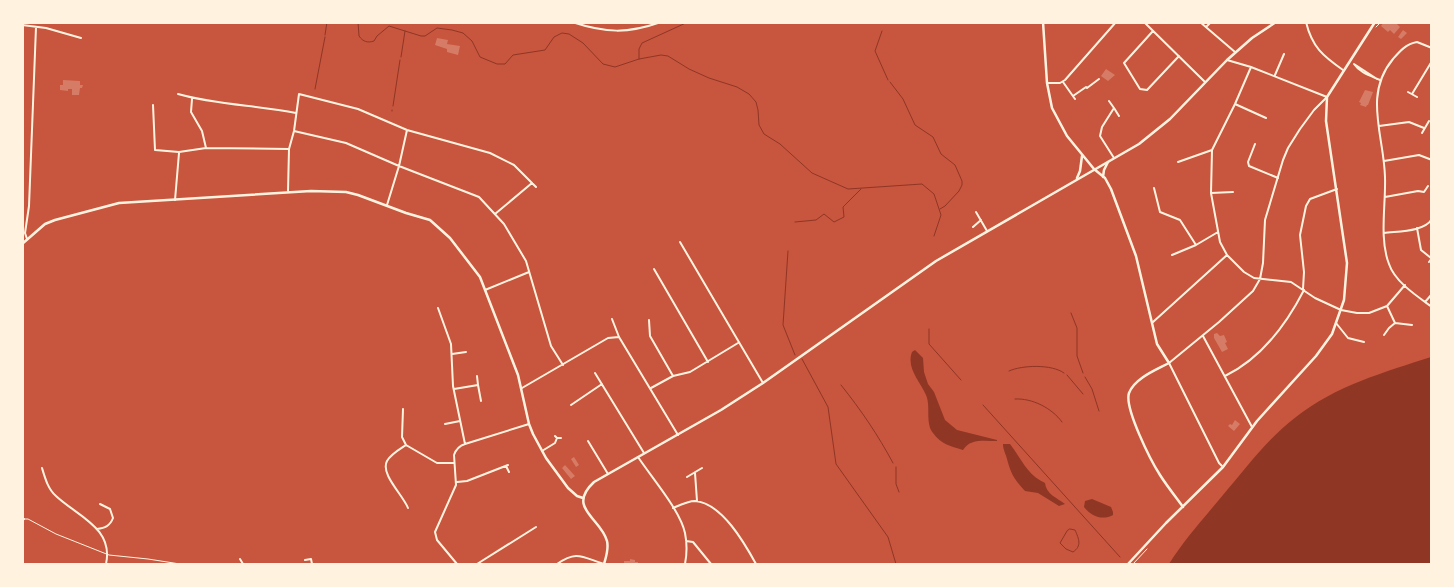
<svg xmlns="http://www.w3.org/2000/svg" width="1454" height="587" viewBox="0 0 1454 587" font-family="'Space Grotesk',sans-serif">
<rect width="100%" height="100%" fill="#c8553d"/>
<path fill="#8f3625" d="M915,350L923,358L924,372L928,384L934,392L945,420L957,430L997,440V441C985,441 970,438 963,450C950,446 941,444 933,433C925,423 931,406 926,395C920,381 906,368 912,352Z
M1431,357V564H1169C1184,540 1204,518 1223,495C1246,468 1267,439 1296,417C1335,386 1385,372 1431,357Z
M1003,444H1010C1021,458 1027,475 1045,483C1046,494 1057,498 1065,504L1059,506L1038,493L1025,491C1014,479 1011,474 1007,459C1006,454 1003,450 1003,444Z
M1092,499L1111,507L1113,512V515C1102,521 1091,516 1084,507L1085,501Z"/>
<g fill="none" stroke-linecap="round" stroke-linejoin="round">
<path stroke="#8f3625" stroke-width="1" d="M358,22L359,36C363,42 368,43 374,41L377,36L389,26L421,36H425L437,28L452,30L463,33L472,41L480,57L497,64H505L513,55L545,50L554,37L562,33L569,34L583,43L603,64L615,67L639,59L661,55L668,56L689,69L709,78L737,87L749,94L756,102L758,110L759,125L764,134L780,144L812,173L848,189L922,184L934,194L941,215L934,236
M882,31L875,51L888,80
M325,35L327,22
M401,57L405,31
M639,59V49L642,43L688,22
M890,82L903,99L915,125L933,137L941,154L955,165L962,181V185L959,191L945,206L940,209
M315,89L325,37
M393,106L400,60
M392,111V110
M795,222L816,220L824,214L834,222L844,217L843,207L861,189
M788,251L783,325L795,355
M1071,313L1077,328V356L1083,373
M929,329V344L961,380
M802,359L828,407L836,464L888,537L896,564
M1009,371C1022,365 1052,364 1064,373
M1067,375L1083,394
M1085,377L1092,389L1099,411
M841,385C861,410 878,435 893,463
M1015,399C1032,398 1052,408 1062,422
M983,405L1120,557
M896,467V484L899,492
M1070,529L1075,530C1079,539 1082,546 1073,552L1066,549L1060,543L1067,531Z"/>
</g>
<path fill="#d67c66" d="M1384,22H1395L1400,27L1394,34L1390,30L1388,32L1381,26Z
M1403,30L1407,33L1401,39L1398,37Z
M437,38L448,40L447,44L460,46L458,55L447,52V49L435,45Z
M1106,69L1115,75L1108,81L1101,76Z
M63,80L80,81V85H83L82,88H80L79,95H72V89H68V91L60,90V85H63Z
M1365,90L1373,92L1368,105H1367L1366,107L1360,105L1361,103L1359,102Z
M1217,333L1220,336L1224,335L1227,342L1225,343L1228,349L1222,352L1214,338V334Z
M1235,420L1240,424L1234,431L1228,426L1230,424L1232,425Z
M574,457L579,465L576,467L571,459Z
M565,465L575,476L571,479L562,468Z
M630,559L635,560V562H638V564L624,563V561H630Z"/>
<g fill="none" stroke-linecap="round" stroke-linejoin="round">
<path stroke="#fff3e0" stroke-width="1" d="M1376,27L1381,22
M1133,564L1147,549"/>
<path stroke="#fff3e0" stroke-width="1" d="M22,516L24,519H28L56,534L109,555L148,559L180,564"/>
<path stroke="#fff3e0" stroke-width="2" d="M572,22C606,33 627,34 661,22
M1144,22L1205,82
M1200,22L1235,52
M1306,22C1312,47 1323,56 1343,70
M22,25L46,28L81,38
M1206,27L1211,22
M1153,31L1124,63L1140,89L1147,90L1179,56
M1432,48L1417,42C1406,44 1400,51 1393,59C1363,95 1384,135 1385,177C1386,204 1379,239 1389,264C1395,282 1417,296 1432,307
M1251,67L1235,104L1212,150L1211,193L1220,242L1227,255L1244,272L1254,278L1291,282L1315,298L1341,310L1357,313H1369L1387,306L1405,285
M1275,75L1284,54
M1377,79L1354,64C1360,73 1371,76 1380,80
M1063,82L1075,99
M1048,83H1060L1065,80L1116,22
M1408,92L1417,97
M178,94C216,105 257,105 296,113
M1412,94L1432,61
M1073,96L1086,87L1087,88L1099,79
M192,99L191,112L202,131L206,148
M1109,101L1114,108L1102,127L1100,136L1114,158
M1235,104L1266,118
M153,105L155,150L179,152L206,148L289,149
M1114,108L1119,116
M1379,126L1409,122L1424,128
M294,131L346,143L399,166L479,197L504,224L526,261L551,346L563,365
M1422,133L1429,121
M1255,144L1248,162L1249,166L1278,178
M1384,161L1419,155L1432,160
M1178,162L1212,150
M1154,188L1160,212L1180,220L1196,245
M288,191L289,149L294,131L299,94L358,109L407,130L490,153L514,165L536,187
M1211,193L1233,192
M1385,197L1418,191L1424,192L1428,186
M175,200L179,153
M387,205L399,166L407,130
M976,212L987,231
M495,214L532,183
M973,227L981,220
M1417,228L1421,250L1431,258
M1384,233C1398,231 1424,232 1432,219
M27,239L25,233L29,206L36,27
M680,242L763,383
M1172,255L1196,245L1218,232
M1429,262L1432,258
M654,269L708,362
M1303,289L1304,272L1300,235L1306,206L1310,199L1337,189
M485,290L529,272
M1425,302L1432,294
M1387,306L1395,323
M438,308L451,344L453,386L465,444
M612,319L619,337L678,435
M649,320L650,336L673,376
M1153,322L1227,255
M1336,323L1348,338L1364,342
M1384,335L1389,328L1395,323L1412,325
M1203,336L1252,427
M452,354L466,352
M595,373L644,453
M477,376L478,385
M1225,376C1260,359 1286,325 1304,290
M522,388L608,338L619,337
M651,388L673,376L690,372L738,343
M454,389L478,385L481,401
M571,405L602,384
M403,409L402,437L406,445L437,463H454
M445,424L460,421
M555,436L557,438H561
M588,441L608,474
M406,445C400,449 391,454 387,461C380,474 403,495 408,508
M542,451L555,443L557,438
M638,457C652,478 680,510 685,533C687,543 687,554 685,564
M506,466L509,472
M1223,467L1219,463L1169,363L1219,322L1253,291L1260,279L1263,263L1265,220L1283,160L1288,148L1300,129L1314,110L1327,97L1251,67L1227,60
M42,468C45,478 48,489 56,496C77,516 114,528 106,564
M695,473L697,501
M687,477L702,468
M457,482L467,481L508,465
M673,508C680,505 688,501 695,501C722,503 745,544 756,564
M22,520L24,519
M97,529C105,528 110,526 113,518L110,509L100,504
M686,541L693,542L711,564
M240,559L243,564
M305,560L311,559L312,564
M457,564L437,540L435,532L456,485L454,455C456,449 459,446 465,444L529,424
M477,564L536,527
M557,564C577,550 582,557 604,564"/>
<path stroke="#fff3e0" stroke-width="2.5" d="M1043,22L1047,83L1052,108L1067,136L1094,169L1105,178L1111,189L1136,256L1157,344L1169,363C1156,370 1135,378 1129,393C1124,408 1151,461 1160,475C1167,486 1175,496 1183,507
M1103,177L1104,170L1108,162
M1077,178L1080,171L1082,156
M22,244L45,224L55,220L119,203L311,191L346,192L358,195L406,213L430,220L450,238L480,277L518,375L529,424L533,434L546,458L568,488L577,496L583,498
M1128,564L1166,523L1223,467L1257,421L1316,356L1332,334L1344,300L1347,263L1326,121L1327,97L1375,22"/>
<path stroke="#fff3e0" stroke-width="2.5" d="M604,564C606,557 609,549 607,541C601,518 566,508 594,482L721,410L763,383L936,261L1139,144L1170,119L1227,60L1252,38L1276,22"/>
</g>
<rect width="1454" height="587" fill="none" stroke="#fff3e0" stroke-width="48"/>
</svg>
